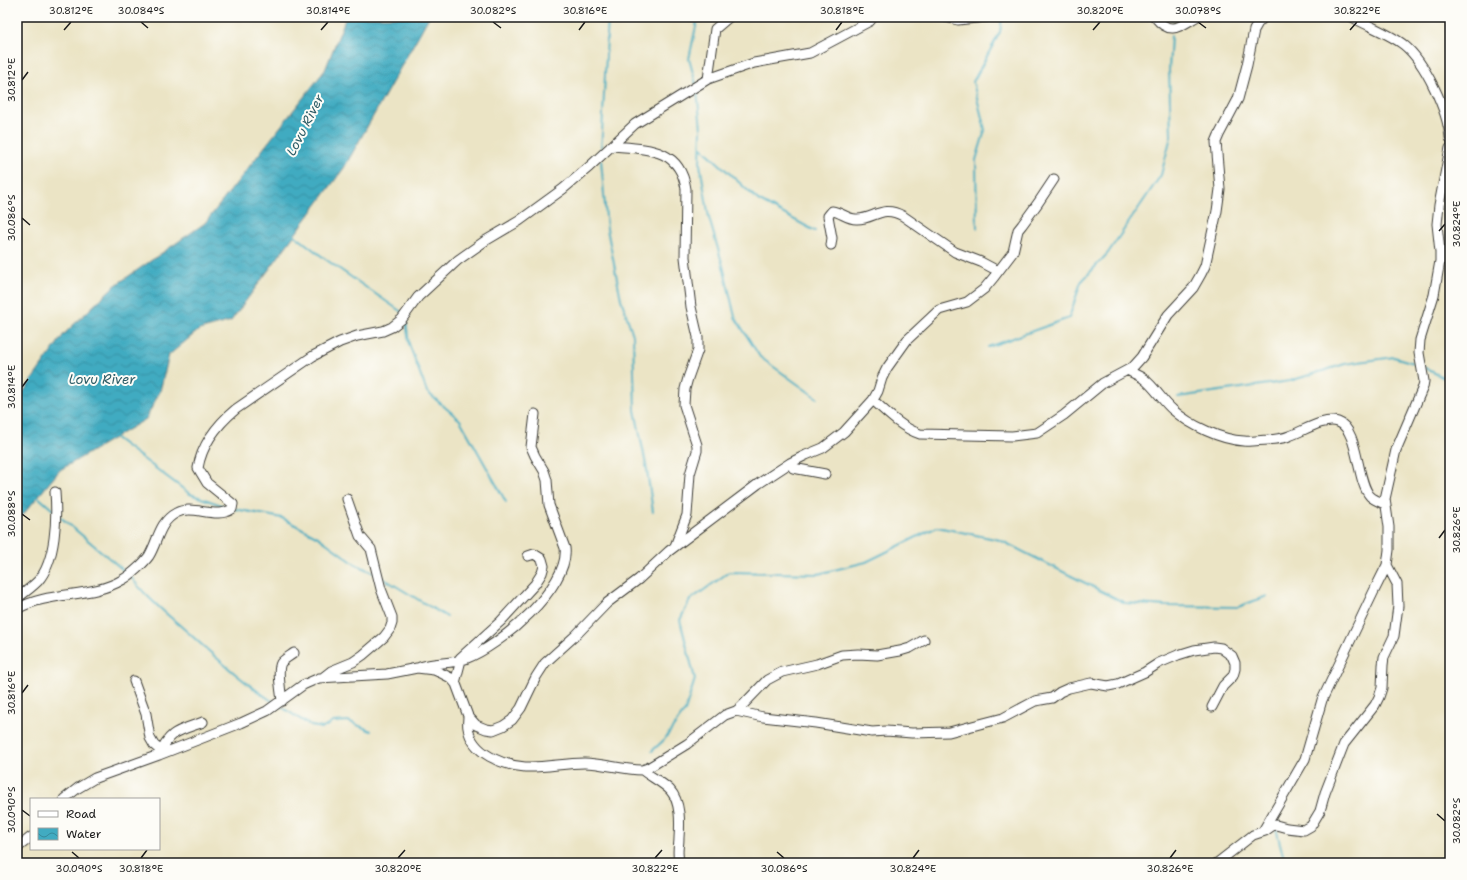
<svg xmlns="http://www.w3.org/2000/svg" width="1467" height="880" viewBox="0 0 1467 880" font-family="'Shantell Sans',sans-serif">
<defs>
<pattern id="water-waves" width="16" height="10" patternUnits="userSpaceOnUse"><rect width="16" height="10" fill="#41abc1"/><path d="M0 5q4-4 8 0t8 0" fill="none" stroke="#368a9c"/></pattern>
</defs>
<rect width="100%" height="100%" fill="#fdfcf7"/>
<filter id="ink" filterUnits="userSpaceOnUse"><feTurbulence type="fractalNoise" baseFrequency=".025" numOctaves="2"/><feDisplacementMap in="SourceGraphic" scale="8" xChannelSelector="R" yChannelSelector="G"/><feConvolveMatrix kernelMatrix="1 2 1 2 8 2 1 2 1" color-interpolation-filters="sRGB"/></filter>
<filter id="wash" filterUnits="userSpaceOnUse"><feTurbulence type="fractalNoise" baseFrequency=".012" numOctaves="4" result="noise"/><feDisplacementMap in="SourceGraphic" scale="16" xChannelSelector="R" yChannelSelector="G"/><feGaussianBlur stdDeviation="0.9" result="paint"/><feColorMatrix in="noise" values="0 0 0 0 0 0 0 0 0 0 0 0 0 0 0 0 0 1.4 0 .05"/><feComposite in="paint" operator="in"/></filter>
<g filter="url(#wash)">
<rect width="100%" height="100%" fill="#ebe4c5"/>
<path fill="url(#water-waves)" stroke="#2e646e" d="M346,17H429L344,168L231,321L199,330L169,355L160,391L146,419L60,470L17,522V401L64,334L113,287L205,223L325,70Z"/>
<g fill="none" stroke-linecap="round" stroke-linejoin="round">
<path stroke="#41abc1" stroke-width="2" d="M1172,17V20
M696,84L689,59L698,17
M697,90L701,129L700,164L709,218L723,266L735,317L760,357L817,398
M701,147L758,200L815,231
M601,152L608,17
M601,160L607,229L621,299L633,335L635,410L647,470L653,512
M977,228L976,160L985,130L973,82L1000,32L1002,17
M293,234L328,261L403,313
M406,320L409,344L427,392L460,420L506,502
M988,347L1069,318L1081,282L1108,253L1161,175L1171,136L1169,70L1171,36
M1425,368L1450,381
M1178,397L1290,381L1345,364L1394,357L1417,364
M114,437L190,494L224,506
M37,496L53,510
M235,509L282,518L318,537L355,564L374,573
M59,516L128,574
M131,577C148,600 172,618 193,637C219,660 245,684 275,703
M381,577L447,617
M280,706L311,726L323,728L333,722L348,721L371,731
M652,751L664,740L685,711L695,679L680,620L690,600L729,572L818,574L866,562L937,527L1000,540L1125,603L1166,606L1238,607L1267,596
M1276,828L1285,863"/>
</g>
</g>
<g filter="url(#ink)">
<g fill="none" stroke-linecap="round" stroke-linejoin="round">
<g stroke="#3b3a35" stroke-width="11">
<path id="minor" d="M945,17L958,20L986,17
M1155,17C1170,36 1179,27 1196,17
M1352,17C1368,26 1390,34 1404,45C1425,62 1448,111 1450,138
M708,79L754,63L810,53L870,21L873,17
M611,146C645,149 680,147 686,189L685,257L691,307L698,337V350L688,378L685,389L684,405L697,445V451L690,474L687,515L675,546
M831,245L832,238L828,216L832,211C841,212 847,219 856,219C874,220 881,204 903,216L955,252L981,262L998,271
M1128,370C1133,374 1139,375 1144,379C1155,387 1162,401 1173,410C1190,425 1221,440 1244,441C1252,442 1260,440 1268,440C1275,439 1283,439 1289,436C1302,432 1324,417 1338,422C1359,429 1356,481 1370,496C1374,500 1380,502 1385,504
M873,400C887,413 902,428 920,434L1012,436L1037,433L1064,415L1103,383L1133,367L1142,357L1168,315L1193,288L1201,274L1205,266L1217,211L1220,189L1216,142L1219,135L1238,99L1247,65L1254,30L1258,23L1264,17
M790,463L793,468L825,474
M17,598C24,593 32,587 38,581C56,561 57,517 55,492
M17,609C49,591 92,598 122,580C130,576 144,563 149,556C158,541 159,522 176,513C193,504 216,520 232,509L233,504L207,483L198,468C202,444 218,424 236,409L313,356L340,342L357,336L383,331L392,327L402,319L418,297L458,260L485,241L519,221L563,189L589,167L635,124L708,79L715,29L729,17
M460,658L501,621L535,584L542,573L544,566L542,559L534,554L528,556
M420,667C435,662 451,664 465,659C499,647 570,587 565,548L549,505L547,480L544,471L535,456L531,447L535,414
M322,678L331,671L353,662L363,655L384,637L390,629L392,623V617L381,589L371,549L360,536L347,499
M134,681L146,714L150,738L154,745L161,751
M455,683L461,660
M282,701C281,692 277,670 281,663C284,659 290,656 294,653
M736,711L763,717L816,723L872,732L886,731L912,733L949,732L1003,718L1035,701L1052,698L1060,692L1069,688L1091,683L1108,686L1118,684L1145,672L1159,663L1178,655L1194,650L1214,647L1221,648L1232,656L1235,663V669L1233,676L1223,686L1212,707
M468,716C468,720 467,725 468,728C472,754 503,765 525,767C545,768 564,763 584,763C603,763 622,770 642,770L648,768L687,744L725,715L736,711L741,707L767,680L782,672L817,664L842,655L858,654L877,655L900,651L910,648L924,640
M159,755C170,730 179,731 203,722
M642,770C651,777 662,782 670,790C681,802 680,823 679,838C679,847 676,855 680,863
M64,799L78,788L95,778L159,755L241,723L267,711L303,685L319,678L387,674L417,668L434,670L443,674L451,678L456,684L468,716L476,725L486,729L493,730L503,726L512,720L521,708L536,677L545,663L576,635L607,603L639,579L669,551L758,484L790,463L806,455L823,448L844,432L873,400L878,391L882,378L887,368L907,340L939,310L967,302L984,289L994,277L1013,252L1018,230L1022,225L1038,203L1054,179
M1263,831L1305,759L1322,700L1373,593L1387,565
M17,848L31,837
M1217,863L1253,835L1265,831L1272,826L1276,825L1287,828L1304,830L1311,826L1320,811L1325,793L1344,744L1375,705L1379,697L1382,688L1383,665L1384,657L1394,636L1398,606L1397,584L1387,565L1389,550V527L1385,499L1396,450L1423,387L1424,381L1419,353L1420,340L1434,295L1440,261V252L1437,224L1439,205L1450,148"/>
</g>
<use href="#minor" stroke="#fff" stroke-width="9"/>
</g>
</g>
<path fill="none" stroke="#1c1c1c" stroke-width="1.5" d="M141,22L148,28M493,22L501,28M1198,22L1206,28M64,30L71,22M321,30L328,22M579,30L585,22M836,30L842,22M1093,30L1100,22M1350,30L1357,22M22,80L28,72M22,218L30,225M1439,231L1445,224M22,387L28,379M22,514L30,520M1439,538L1445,530M22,693L28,685M22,810L30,816M1437,814L1445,821M72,852L79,858M777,852L784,858M141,858L147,850M398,858L405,850M655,858L662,850M913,858L919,850M1170,858L1176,850"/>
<g text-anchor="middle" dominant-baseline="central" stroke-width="4" stroke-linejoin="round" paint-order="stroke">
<g font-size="13" font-style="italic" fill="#2d5c66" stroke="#fdfcf7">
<text transform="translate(305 125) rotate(-63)">Lovu River</text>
<text x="102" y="379">Lovu River</text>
</g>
</g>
<rect width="1467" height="880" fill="none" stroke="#fdfcf7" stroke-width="44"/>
<rect x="30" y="798" width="130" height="52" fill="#fdfcf7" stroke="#a3a29f"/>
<rect x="38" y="811" width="20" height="6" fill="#ffffff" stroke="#a3a29f"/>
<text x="66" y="818" font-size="12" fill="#1c1c1c">Road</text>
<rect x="38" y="828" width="20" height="12" fill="url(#water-waves)" stroke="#a3a29f"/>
<text x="66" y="838" font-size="12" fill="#1c1c1c">Water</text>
<rect x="22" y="22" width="1423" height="836" fill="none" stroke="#1c1c1c" stroke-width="1.5"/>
<g font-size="10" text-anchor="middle" fill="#1c1c1c">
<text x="71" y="14">30.812°E</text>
<text x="141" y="14">30.084°S</text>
<text x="328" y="14">30.814°E</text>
<text x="493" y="14">30.082°S</text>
<text x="585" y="14">30.816°E</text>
<text x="842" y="14">30.818°E</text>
<text x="1100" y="14">30.820°E</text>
<text x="1198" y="14">30.078°S</text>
<text x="1357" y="14">30.822°E</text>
<text transform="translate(11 80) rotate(-90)" y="4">30.812°E</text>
<text transform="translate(11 218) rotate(-90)" y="4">30.086°S</text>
<text transform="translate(1456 224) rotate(-90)" y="4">30.824°E</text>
<text transform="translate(11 387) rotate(-90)" y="4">30.814°E</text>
<text transform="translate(11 514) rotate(-90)" y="4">30.088°S</text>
<text transform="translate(1456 530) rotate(-90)" y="4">30.826°E</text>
<text transform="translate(11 693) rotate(-90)" y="4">30.816°E</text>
<text transform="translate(11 810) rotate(-90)" y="4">30.090°S</text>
<text transform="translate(1456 821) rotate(-90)" y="4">30.082°S</text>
<text x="79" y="872">30.090°S</text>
<text x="141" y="872">30.818°E</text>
<text x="398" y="872">30.820°E</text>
<text x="655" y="872">30.822°E</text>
<text x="784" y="872">30.086°S</text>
<text x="913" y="872">30.824°E</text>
<text x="1170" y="872">30.826°E</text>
</g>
</svg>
